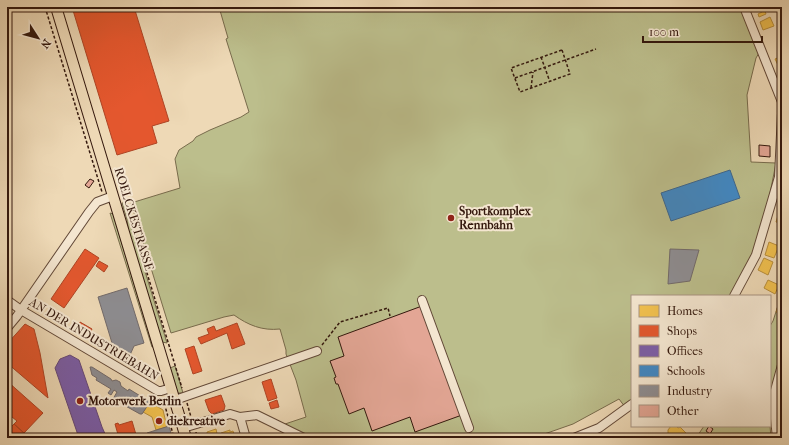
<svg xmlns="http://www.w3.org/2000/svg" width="789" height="445" viewBox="0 0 789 445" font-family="'IM FELL French Canon',serif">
<rect width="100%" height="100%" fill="#eed9b6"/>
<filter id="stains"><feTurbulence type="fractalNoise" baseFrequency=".005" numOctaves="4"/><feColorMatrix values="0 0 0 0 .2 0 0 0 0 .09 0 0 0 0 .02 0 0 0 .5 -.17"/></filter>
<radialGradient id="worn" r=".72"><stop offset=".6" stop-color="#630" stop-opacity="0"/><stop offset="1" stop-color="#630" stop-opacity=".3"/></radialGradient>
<path fill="#bcbe8c" stroke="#786b4c" d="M219,7H741L759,53L756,58L747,95L751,162L776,163L764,224L749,261L730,296H632V401L625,407L619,399L573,424L533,438H312L282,425L306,417L296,380L286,354V350L280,329C262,331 248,325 234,315L224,317L171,333L131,203L180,188L175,159L179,150L193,141L196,137L210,130L241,117L249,112L226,39L228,38Z
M122,203H124L167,343L162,342L129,234L127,220Z
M110,213L113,214L153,347H152Z
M782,293V354L772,386L770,422V326L773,321Z
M175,366L183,393H177L170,368Z
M704,426H770L771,438H696Z"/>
<path fill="#f2c14e" stroke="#b98e3a" d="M760,7H774L765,11L766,14L759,17L758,14L762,12Z
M770,17L774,26L763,30L760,22Z
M782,56V65L779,67L775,59Z
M779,212L782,213V223L776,222Z
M769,242L779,246L774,258L765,255Z
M764,258L773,262L768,275L758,270Z
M768,280L779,285L775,294L764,288Z
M779,303L782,304L781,314L776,312Z
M150,402L163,410L167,427L156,430L152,417L143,412Z
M671,426H676L678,428L680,427L688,435L684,438H674L668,433V430Z
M216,429L218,438H208L207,432Z
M230,430V432L233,431L234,434L231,435L232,438H223L221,433Z"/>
<path fill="#e4572e" stroke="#af4424" d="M72,7H134L169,121L152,126L157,143L117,155Z
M85,249L99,258L64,308L51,299Z
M99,261L108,266L104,272L96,266Z
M80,322L92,329L90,333L78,326Z
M237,323L245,344L232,349L227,333L201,344L198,338L209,334L207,329L214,326L216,331Z
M25,324L34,329L40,353L48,398L7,363V344Z
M194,346L202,371L193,374L185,349Z
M271,379L277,398L268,401L262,382Z
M7,381L43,413L24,433L14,424L17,421L7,413Z
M221,395L225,406L224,410L212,414L209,411L205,400Z
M277,400L279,407L271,409L269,403Z
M132,421L137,438H119L115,424L118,423L119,425Z
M14,424L24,433L20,438H7V427L9,429Z"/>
<path fill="#7b5ea7" stroke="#664979" d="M70,355L79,360L102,427L106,436H104L105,438H79L55,368L60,359Z"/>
<path fill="#3f88c5" stroke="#3c668e" d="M730,170L740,198L671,221L661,193Z"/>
<path fill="#8d8d92" stroke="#726a6a" d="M670,249L699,250L690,281L668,284Z
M127,288L144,343L134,346L130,355L111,345L112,343L98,297Z
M90,367H92L111,379L112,381L116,380L120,382L121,386L128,391L129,389L150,402L142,414H140L113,399L117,392L114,390L111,395L108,393L111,389L96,380L97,378L92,375Z
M169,426L172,436L171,437V438H149L147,433Z"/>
<path fill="#e3a695" stroke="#34180d" d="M759,145L770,146V157L759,156Z
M90,179L94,181L89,188L85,185Z
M422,306L462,415L415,432L410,417L372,431L364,408L349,414L338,384H336L334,378L336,377L330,361L344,356L338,337Z
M709,426L713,429L710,434L706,431Z"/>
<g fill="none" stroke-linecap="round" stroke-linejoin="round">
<g stroke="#624837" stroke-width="10">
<path id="minor" d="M744,7L782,102
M734,296L756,255L779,177L782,113
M7,300L21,310L158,391H161L171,388
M422,300L469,428
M7,328L17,316L89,212L97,202L113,196
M175,400L317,351
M240,417L246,438
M183,428L230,414L240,417L257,415L304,438
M574,438L599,428L632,404
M777,438L774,409V394L782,365"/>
</g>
<g stroke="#34180d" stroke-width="12">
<path id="major" d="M56,7L186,438"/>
</g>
<path stroke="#34180d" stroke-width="1.5" stroke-dasharray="3 2" stroke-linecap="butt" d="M45,7L102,192
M562,50L570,74L520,92L511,68Z
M541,57L550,82
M515,78L596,49
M531,88L533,72
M122,191L182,388
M322,345L340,322L388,308L390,316
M163,399L173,434L176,438
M187,403L191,417
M196,432L197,438"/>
<use href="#minor" stroke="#f4e6d0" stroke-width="8"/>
<use href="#major" stroke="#eed9b6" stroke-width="10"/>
</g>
<g fill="#8f2418" stroke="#f4e6d0" stroke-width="1.5">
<circle cx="451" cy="218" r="4"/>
<circle cx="80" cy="401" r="4"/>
<circle cx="159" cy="421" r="4"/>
</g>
<g text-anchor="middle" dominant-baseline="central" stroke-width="4" stroke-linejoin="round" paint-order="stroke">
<g font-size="12" font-weight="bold" fill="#34180d" stroke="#f4e6d0" text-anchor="start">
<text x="459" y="211">Sportkomplex<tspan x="459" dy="14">Rennbahn</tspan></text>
<text x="88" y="401">Motorwerk Berlin</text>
<text x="167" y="421">diekreative</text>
</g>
<g font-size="12" fill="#34180d" stroke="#f4e6d0">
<text transform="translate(134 219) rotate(73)">ROELCKESTRASSE</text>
<text transform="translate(94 339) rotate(31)">AN DER INDUSTRIEBAHN</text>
</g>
</g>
<rect width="789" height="445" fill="none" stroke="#eed9b6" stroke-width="24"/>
<rect x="8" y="8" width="773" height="429" fill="none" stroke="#34180d" stroke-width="2"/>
<rect x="12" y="12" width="765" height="421" fill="none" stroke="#34180d"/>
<rect x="631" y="295" width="140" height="132" fill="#f4e6d0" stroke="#a79482"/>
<rect x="639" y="305" width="20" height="12" fill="#f2c14e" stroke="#a79482"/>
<text x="667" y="315" font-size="12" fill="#34180d">Homes</text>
<rect x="639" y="325" width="20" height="12" fill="#e4572e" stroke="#a79482"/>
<text x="667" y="335" font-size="12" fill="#34180d">Shops</text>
<rect x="639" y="345" width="20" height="12" fill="#7b5ea7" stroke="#a79482"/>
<text x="667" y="355" font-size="12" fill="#34180d">Offices</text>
<rect x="639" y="365" width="20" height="12" fill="#3f88c5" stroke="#a79482"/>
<text x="667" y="375" font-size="12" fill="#34180d">Schools</text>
<rect x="639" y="385" width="20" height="12" fill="#8d8d92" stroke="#a79482"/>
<text x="667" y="395" font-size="12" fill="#34180d">Industry</text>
<rect x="639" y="405" width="20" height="12" fill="#e3a695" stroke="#a79482"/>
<text x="667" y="415" font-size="12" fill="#34180d">Other</text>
<g transform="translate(38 38) rotate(126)" stroke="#f4e6d0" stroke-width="3" paint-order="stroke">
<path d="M0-3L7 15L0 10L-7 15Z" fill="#34180d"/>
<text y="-6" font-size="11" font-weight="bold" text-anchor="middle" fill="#34180d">N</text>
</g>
<path d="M643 36v6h119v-6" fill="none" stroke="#34180d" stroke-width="2"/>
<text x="649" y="36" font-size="12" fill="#34180d" stroke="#f4e6d0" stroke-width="3" paint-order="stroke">100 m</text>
<rect width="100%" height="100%" filter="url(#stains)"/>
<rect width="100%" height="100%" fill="url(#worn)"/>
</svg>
